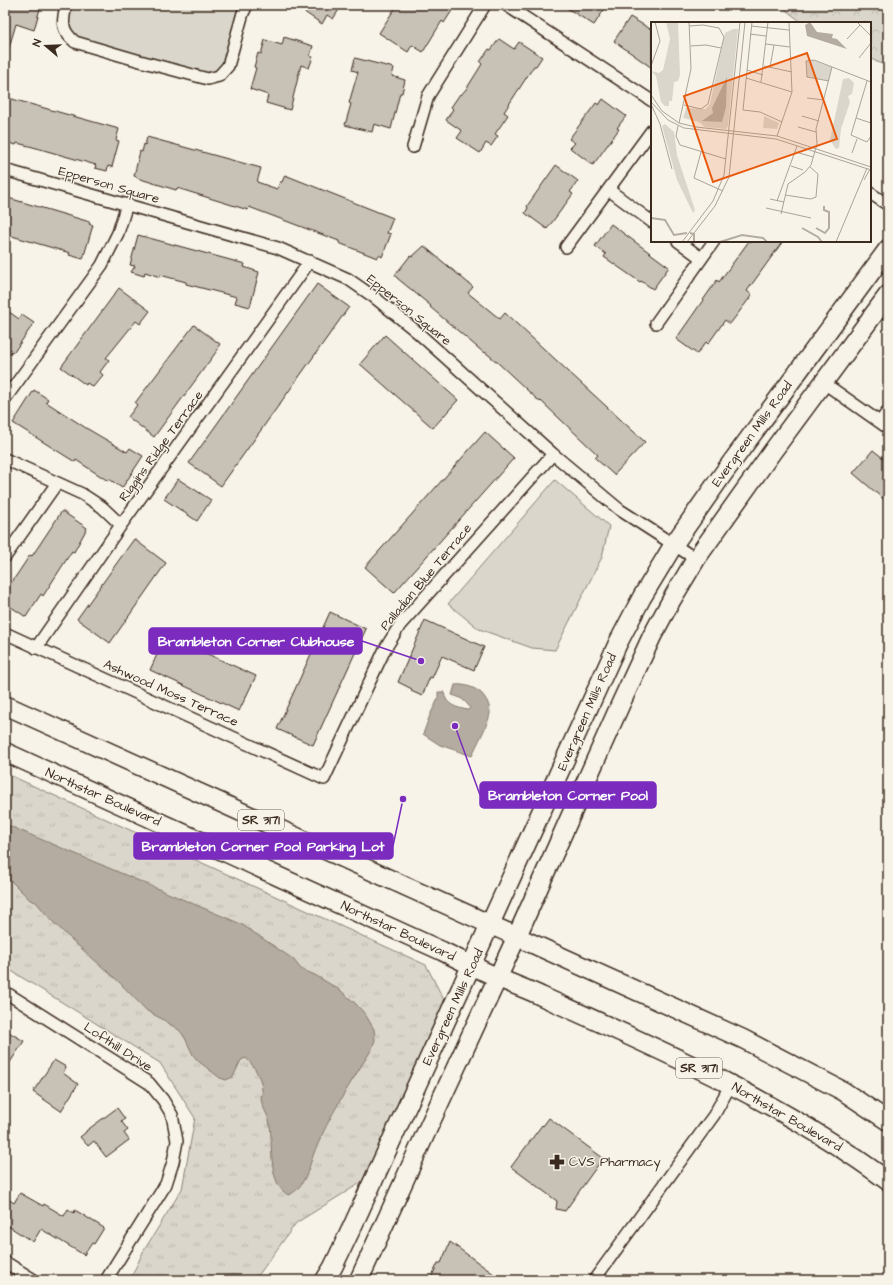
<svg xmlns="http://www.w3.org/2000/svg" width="893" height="1285" viewBox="0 0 893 1285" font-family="'Architects Daughter',sans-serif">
<defs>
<pattern id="grass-tufts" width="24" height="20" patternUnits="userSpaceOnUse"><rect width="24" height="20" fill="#dbd6cb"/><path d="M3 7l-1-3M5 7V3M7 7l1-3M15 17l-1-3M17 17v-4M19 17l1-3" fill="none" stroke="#bdb8ae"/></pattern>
<pattern id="forest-crowns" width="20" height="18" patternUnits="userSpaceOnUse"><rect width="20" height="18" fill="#dbd6cb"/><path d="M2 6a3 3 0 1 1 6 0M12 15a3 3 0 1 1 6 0" fill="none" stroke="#bdb8ae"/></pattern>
</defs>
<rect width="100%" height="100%" fill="#f7f3e8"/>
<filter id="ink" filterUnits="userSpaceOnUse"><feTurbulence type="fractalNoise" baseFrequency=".025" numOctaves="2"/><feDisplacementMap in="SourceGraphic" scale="8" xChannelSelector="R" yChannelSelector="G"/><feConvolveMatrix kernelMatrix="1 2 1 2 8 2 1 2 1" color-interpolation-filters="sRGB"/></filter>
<g filter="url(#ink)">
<path fill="url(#grass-tufts)" stroke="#8b8074" d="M5,773L426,965L445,1002L362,1182L296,1223L255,1280H130L143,1252L182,1189L195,1118L160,1063L5,967Z"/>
<path fill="url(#forest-crowns)" stroke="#8b8074" d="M779,5H888V65L877,62L870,58V23H803Z"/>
<path fill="#dbd6cb" stroke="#8b8074" d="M66,5H247L228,66L214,78L75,42L63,18Z
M555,480L609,526L602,557L555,650L532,648L479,629L448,604Z"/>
<path fill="#b4aca0" stroke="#84786c" d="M455,685C464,684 474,687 481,693C486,698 490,705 490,713C489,724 476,745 472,756L440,745L423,734L430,715L438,699V692H444C445,705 457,708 468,710L470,708C466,701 460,697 452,695Z
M5,824L241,924L293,959L301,969L315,975L340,990L355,1003L365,1014L374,1029L375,1040L372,1049C351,1082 329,1116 314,1153C309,1167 304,1190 288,1195C266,1182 274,1141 269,1120C267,1113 262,1107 261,1099C261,1096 263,1093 262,1090C261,1077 255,1067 246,1058L241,1060L233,1077L226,1080L220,1078L198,1061L193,1055L184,1036L179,1030L162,1019L147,1011L117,980L73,941L51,920L36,902L30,900L5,875Z"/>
<path fill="#c8c1b6" stroke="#3b2a1e" d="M5,5H41L34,30L16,24L8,51H5Z
M294,5H342L333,19L327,15L322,24Z
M397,5H446L453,9L444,23L442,21L423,52L412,45L408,52L379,33Z
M562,5H607L594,25Z
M630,17L652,30V68L614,41Z
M284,37L313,46L310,56L313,57L309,68L301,65L290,110L266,103L268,95L250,89L256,68L254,67L258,53L261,54L265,40L282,45Z
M499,39L514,49L519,42L542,57L536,66H534L504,112L508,115L495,134L498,136L491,146L486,143L480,153L457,138L462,131L446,120L453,109L451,107L460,94L461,95L467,88L482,64L480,62L489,49L491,50Z
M355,58L394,68L392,76L405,80L402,93H400L391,129L374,124L372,132L345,125L351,104L349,103L358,72L352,70Z
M5,97L119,129L116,140L119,141L112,167L108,166L107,171L95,168L96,165L33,147L17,143L16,145L5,142Z
M603,99L626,116L617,128L619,129L593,165L570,148L575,143L569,139L596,103L599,105Z
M147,137L261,168L257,182L277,189L280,182H282L285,175L393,218L387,233L391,234L382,257L379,255L377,258L339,243V241L249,207L248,210L177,188L176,190L137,178V177L134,176L140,151L142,152L144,144L145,145Z
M556,165L578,181L570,192L573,194L547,229L525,213L528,208L527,206Z
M5,197L90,222L89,224L93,225L83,259L69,255L70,253L5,234Z
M611,224L669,267L653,289L641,281L640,282L604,257L606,254L595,246Z
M138,235L245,264L244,267L259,272L250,307L235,303L237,297L186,284V282L160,275V277L145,272L144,276L131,272L135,266L130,265Z
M749,241H783L747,291L752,295L730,324L725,320L708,344L706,342L697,354L676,339L717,280L719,282Z
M424,246L473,287L468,293L500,319L505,313L645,442L614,475L595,458L598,455L541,401L540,402L497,362L485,352L484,353L430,307L431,306L397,278L395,275L410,256L412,257Z
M317,284L349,307L221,486L189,463Z
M119,288L150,311L140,324L136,321L106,358L109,360L100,372L103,375L93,387L87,383L86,385L61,367Z
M5,309L19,319L22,315L34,323L14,352L12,351L5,359Z
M194,325L220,344L218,347L219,348L154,437L128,417L137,405L135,403Z
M385,335L458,400L433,428L360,364Z
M34,390L48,399L46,402L86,428L127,452L130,448L143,456L122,488L109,479L108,481L76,460L75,462L13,423Z
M485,432L514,458L394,593L365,567Z
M873,450L888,462V503L853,473Z
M178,479L211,500L197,521L164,499Z
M62,511L87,528L74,552L72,551L43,596L41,594L26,617L5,603V595L10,588L8,587L16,576L30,555L32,556Z
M134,539L166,563L110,643L77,619Z
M330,612L366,629L313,745L277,729Z
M425,620L484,647L474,670L442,656L432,678L430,677L422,696L411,691L412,689L398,682Z
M166,635L256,676L239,711L150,670Z
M5,1030L24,1041L5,1070Z
M54,1060L66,1067L63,1073L78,1084L61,1111L33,1092Z
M117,1108L125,1119L121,1121L128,1130L124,1133L129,1140L106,1157L94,1141L88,1146L80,1137L86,1132V1131Z
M549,1118L603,1158L565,1211L556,1209L557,1201L511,1167L542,1125L543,1126Z
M20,1193L43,1206L44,1204L64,1216L68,1209L74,1213L75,1210L104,1228L94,1244L92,1243L84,1255L41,1229L33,1242L5,1224V1197L14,1203Z
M450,1242L502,1280H430L438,1263H441Z"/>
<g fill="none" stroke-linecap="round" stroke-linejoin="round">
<g stroke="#3b2a1e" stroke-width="14">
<path id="street" d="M66,5C62,23 61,30 75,42L140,61L208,79L219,76L228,66L243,13L247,5
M506,5L652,101
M413,147L428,96L485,5
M5,170L278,248L348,279L374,297L416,331L553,454L620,510L696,559
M609,190L652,222
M870,193L888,205
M678,241L701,258
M566,247L652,130
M656,323L714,241
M824,383L888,428
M5,399L102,265L118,233L127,204
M880,422L888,411
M5,459L82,494L102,507L121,525
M5,557L57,483
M5,633L324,779L385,649L400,625L553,454
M36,648L121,525L310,261
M5,992L149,1083L163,1100L172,1115L177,1141L173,1162L166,1184L106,1280
M5,1262L34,1280
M594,1280L714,1115L731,1084"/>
</g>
<g stroke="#3b2a1e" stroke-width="21">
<path id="primary" d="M5,705L743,1039L843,1091L888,1121
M5,752L442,951C460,960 478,969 497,977C511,984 527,989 541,996C661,1050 782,1102 888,1181
M325,1280L333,1267L354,1223L618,643L642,597L674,544L723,474L888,249
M359,1280L439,1104L517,936L621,703L652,636L672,599L696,559L772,452L888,295"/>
</g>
<use href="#street" stroke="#f7f3e8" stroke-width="11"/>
<use href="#primary" stroke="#f7f3e8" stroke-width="18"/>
</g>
</g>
<defs>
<g id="pharmacy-bare" transform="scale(1.2)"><path d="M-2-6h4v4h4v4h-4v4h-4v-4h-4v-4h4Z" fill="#3b2a1e" stroke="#f7f3e8" stroke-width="2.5" paint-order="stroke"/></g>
</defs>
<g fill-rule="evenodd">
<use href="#pharmacy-bare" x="557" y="1162"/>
</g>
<g text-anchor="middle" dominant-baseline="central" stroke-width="3" stroke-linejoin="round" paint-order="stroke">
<g fill="#f7f3e8" stroke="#73665b" stroke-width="1">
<rect x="238" y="810" width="46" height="20" rx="3"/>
<rect x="676" y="1058" width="46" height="20" rx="3"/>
</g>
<g font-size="12" font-weight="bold" fill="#3b2a1e">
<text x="261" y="820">SR 3171</text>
<text x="699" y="1068">SR 3171</text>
</g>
<g font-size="13" fill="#3b2a1e" stroke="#f7f3e8">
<text transform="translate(109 185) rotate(16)">Epperson Square</text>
<text transform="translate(409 310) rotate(39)">Epperson Square</text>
<text transform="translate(752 434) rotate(-54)">Evergreen Mills Road</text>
<text transform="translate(161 446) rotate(-54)">Riggins Ridge Terrace</text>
<text transform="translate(426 577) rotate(-50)">Palladian Blue Terrace</text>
<text transform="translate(171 693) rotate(24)">Ashwood Moss Terrace</text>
<text transform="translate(587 712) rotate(-66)">Evergreen Mills Road</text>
<text transform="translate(103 797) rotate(24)">Northstar Boulevard</text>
<text transform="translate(398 931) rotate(25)">Northstar Boulevard</text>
<text transform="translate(453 1007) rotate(-65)">Evergreen Mills Road</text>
<text transform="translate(118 1047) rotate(33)">Lofthill Drive</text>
<text transform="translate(787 1117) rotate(30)">Northstar Boulevard</text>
</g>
<g font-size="13" fill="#3b2a1e" stroke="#f7f3e8" text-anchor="start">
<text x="569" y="1162">CVS Pharmacy</text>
</g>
</g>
<g transform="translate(651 22)">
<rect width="220" height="220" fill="#f7f3e8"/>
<path d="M82,7H87L77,104L75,107L54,105L48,100L32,96L35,86L55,87L59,82L74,11Z" fill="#dbd6cb"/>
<path d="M15,0H27L29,53L27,59L23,60L21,79H18V84H14L10,80L5,54L0,49L8,51L12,48L19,17ZM192,57L198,56L203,61L201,72L197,74L199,80L190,107L188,126L185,127L179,118ZM14,102L23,110L26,133L44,188L42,191L26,158L11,104Z" fill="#dbd6cb"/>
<path d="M161,38L181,45L178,59L156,55L155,39ZM113,94L128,101L126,107L112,106Z" fill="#dbd6cb"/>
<path d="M159,0L166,10L182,12L181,16L186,17L196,27L156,14L154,3ZM76,55L75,85L71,100L51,99L62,91L61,86Z" fill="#b4aca0"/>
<path fill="none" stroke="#b4aca0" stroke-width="2" d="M0,196L14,198L23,213L36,211M151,206L167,215L171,220M165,206L174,211L178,206V190L173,188V184M39,211L43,212V220M69,220L91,213L112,216L116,220"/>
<path fill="none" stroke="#aca397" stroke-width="1" d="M101,0L92,88L109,90L131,100M206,0L220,14M100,4L138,8M99,12L115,14M196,17L209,3M115,22L139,25M40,24L55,23L70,26M208,36L220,21M0,44L9,19L4,0M113,44L141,50M119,45L123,23M96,48L112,53M95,56L141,70M178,59L156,55L155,39L163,38L220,60M216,59L200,113L216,120L220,114M110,60L117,0M0,73L11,89L28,101L45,105L126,114L220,145M156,76L173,78M0,80L17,98L33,106L125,117L220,148M0,82L9,102L21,147M33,83L50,87L57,82L73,15L68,6L52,3L38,4M151,94L168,99M205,96L220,101M28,101L40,47L38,0M27,104L25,114L29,123L75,137M147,105L165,110M126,114L141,70L138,0M50,130L43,156L72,169M145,130L162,135M201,131L206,117M140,144L152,148M213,158L219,147M134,173L160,177L165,175L167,152L159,145M119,177L133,180M126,179L146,124M115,186L160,196M130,192L137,162L154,150L160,143L166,122L165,107L181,45M31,220L62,179L73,153L89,0M36,220L64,184L78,155L94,0M185,220L216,146"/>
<path fill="#e8590c" fill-opacity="0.15" stroke="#e8590c" stroke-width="2" d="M156,31L186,117L62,160L33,74Z"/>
<rect width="220" height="220" fill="none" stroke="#3b2a1e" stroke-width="2"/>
</g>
<path fill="none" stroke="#7b2cbf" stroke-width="1.5" d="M421 661L362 641M455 726L480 795M403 799L393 846"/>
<g fill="#7b2cbf" stroke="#f7f3e8" stroke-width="1.5">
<circle cx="421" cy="661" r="4"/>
<circle cx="455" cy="726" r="4"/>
<circle cx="403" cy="799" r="4"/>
</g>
<g fill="#7b2cbf" stroke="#7b2cbf" stroke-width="1.5">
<rect x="149" y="628" width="213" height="26" rx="4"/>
<rect x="480" y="782" width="176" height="26" rx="4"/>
<rect x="134" y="833" width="259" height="26" rx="4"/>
</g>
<g font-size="14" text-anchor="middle" font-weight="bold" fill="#fff">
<text x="256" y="646">Brambleton Corner Clubhouse</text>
<text x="568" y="800">Brambleton Corner Pool</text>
<text x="263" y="851">Brambleton Corner Pool Parking Lot</text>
</g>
<rect width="893" height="1285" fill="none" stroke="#f7f3e8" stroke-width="20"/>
<rect x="10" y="10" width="873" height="1265" fill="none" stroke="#3b2a1e" stroke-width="1.5" filter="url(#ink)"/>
<g transform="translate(46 46) rotate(289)" stroke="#f7f3e8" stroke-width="3" paint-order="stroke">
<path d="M0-3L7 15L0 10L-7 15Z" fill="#3b2a1e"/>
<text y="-6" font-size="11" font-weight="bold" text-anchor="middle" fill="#3b2a1e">N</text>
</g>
</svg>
